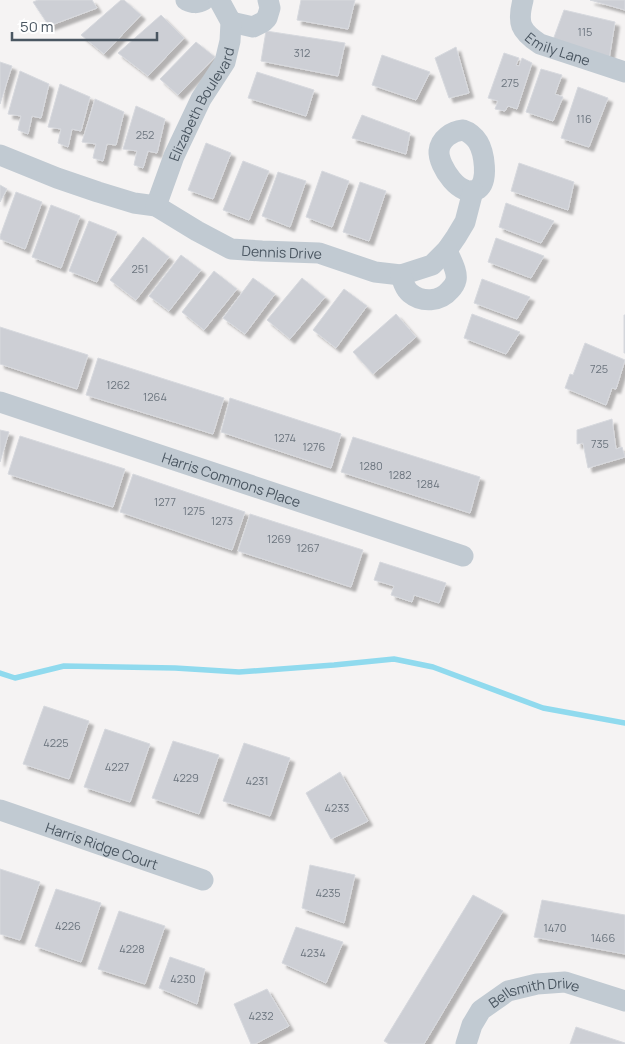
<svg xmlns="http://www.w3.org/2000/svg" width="625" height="1044" viewBox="0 0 625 1044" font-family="Manrope,sans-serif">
<defs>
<filter id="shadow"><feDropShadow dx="4.5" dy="4.5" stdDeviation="1" flood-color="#0004"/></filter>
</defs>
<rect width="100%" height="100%" fill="#f5f3f3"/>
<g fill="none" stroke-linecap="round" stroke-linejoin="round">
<path stroke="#90daee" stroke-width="5.5" d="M0,673L15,678L64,666L175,668L239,672L334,665L394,659L433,667L543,708L625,723"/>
</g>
<path fill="#cdcfd5" stroke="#d7d9de" filter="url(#shadow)" d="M38,0H92L97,8L49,26L33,2Z
M121,0H124L141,15L104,54L81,35Z
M301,0H355L348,29L297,20Z
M590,0H625V10Z
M564,10L615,22L609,59L553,40Z
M161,15L184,38L148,76L118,53Z
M266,31L345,43L338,76L261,61Z
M196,42L215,57L178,95L160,79Z
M456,47L469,93L449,98L435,58Z
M504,53L519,58L516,65L519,66L522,58L532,63L517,109L508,106L505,111L495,109L498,101L488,98Z
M382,55L430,72L416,100L372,85Z
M0,62L12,66L0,104Z
M541,69L562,75L555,94L563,97L553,121L526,112Z
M20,71L49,84L41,118L32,116L28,134L18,130L21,116L8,114Z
M257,72L314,90L306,116L248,98Z
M60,84L90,97L81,131L72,129L68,147L58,143L61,129L48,127Z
M578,87L608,98L589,147L561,138Z
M95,99L124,112L116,145L107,144L103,161L93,158L96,144L82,142Z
M136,106L165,119L157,153L148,151L143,168L134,165L137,151L123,149Z
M362,115L410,133L406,154L352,138Z
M206,143L231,153L213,199L188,190Z
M243,161L269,171L249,220L223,210Z
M519,163L574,182L568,210L511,191Z
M322,171L349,181L332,227L306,217Z
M278,172L306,181L290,227L262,216Z
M360,182L386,191L369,241L343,232Z
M0,185L7,189L0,202Z
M16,192L42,202L25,249L0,239V236Z
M506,203L554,221L541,243L499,227Z
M51,205L80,216L61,268L32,257Z
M89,221L117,232L97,282L69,271Z
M143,237L169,257L136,300L110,280Z
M496,238L544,256L531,278L488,262Z
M181,255L201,270L169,311L149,296Z
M214,271L237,289L204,330L182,312Z
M253,278L275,294L245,334L223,318Z
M302,278L325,297L290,339L267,320Z
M482,279L530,297L517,319L474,303Z
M344,289L367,306L336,348L313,330Z
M396,314L416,337L373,374L353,352Z
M472,314L520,332L506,354L464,338Z
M624,315H625V353H624Z
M0,327L88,355L77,389L0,364Z
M585,343L625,360L616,389L612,388L606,405L565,388L570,374L573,375Z
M98,358L224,398L213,434L86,395Z
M230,398L341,434L331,468L221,432Z
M612,419L616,449L622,447L625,457L588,468L583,443L577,444V430Z
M0,430L9,432L0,462Z
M20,436L125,469L113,507L8,474Z
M353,437L480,477L470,513L341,472Z
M133,474L245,512L232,550L120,512Z
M250,514L363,550L351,587L238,551Z
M380,562L446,583L439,603L414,595L412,602L391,595L394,586L374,580Z
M44,706L89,721L69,779L23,764Z
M105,729L150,744L130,802L84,787Z
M173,741L219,755L199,814L152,798Z
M244,743L290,758L270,816L223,801Z
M340,772L368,821L331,839L306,793Z
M310,865L355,875L344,923L302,908Z
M0,869L40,882L20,940L0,934Z
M56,889L101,903L81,962L35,946Z
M473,895L503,911L424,1044H389L384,1041Z
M542,900L625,915V954L534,937Z
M119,911L165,926L145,984L98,969Z
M296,927L343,942L326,983L282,963Z
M170,957L205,969L197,1004L159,988Z
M267,989L289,1026L255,1044H251L234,1004Z
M576,1027L625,1043V1044H570Z"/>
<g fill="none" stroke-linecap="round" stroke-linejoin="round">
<g stroke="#c1cad2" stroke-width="21">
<path d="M186,0C193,3 197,4 204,0"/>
<path id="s1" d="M523,0C517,23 520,31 540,44L625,72"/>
<path d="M231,22L253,27L263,22L267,18L270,8L268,0"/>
<path d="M463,130C469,132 474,136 478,142C484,152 489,181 478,189C461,200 438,166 439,151C440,139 452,131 463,130Z"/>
<path id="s2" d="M0,155L57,178L98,192L134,203L156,206L197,231L231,249L262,251L319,253L375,272L401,275L432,265L447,250L456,237L465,222L473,191"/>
<path id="s3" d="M156,206L174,156L201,99L225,62L230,41L231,22L219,0"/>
<path d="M401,275C403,282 405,289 410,293C422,303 440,302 450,290C453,287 455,285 456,280C458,271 450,259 447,250"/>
<path id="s4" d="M0,402L463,556"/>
<path id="s5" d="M0,810L203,880"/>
<path id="s6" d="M466,1044L472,1025L481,1010L508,991L537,984L565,982L625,1001"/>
</g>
</g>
<g text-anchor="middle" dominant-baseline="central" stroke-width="4.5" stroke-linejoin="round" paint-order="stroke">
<g font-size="11" fill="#6b747e">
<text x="585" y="31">115</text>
<text x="302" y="52">312</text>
<text x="510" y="82">275</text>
<text x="584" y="118">116</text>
<text x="145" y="134">252</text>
<text x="140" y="268">251</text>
<text x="599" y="368">725</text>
<text x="118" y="384">1262</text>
<text x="155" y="396">1264</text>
<text x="285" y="437">1274</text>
<text x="600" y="443">735</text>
<text x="314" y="446">1276</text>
<text x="371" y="465">1280</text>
<text x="400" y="474">1282</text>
<text x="428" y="483">1284</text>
<text x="165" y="501">1277</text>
<text x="194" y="510">1275</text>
<text x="222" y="520">1273</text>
<text x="279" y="538">1269</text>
<text x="308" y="547">1267</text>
<text x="56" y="742">4225</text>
<text x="117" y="766">4227</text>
<text x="186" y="777">4229</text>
<text x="257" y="780">4231</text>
<text x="337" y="807">4233</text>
<text x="328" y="892">4235</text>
<text x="68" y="925">4226</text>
<text x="555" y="927">1470</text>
<text x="603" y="937">1466</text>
<text x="132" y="948">4228</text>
<text x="313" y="952">4234</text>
<text x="183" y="978">4230</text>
<text x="261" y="1015">4232</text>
</g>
<g font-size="14" fill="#4a5661" stroke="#fff">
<text stroke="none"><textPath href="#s1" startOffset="71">Emily Lane</textPath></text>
<text stroke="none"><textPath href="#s3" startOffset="112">Elizabeth Boulevard</textPath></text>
<text stroke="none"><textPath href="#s2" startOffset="302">Dennis Drive</textPath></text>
<text stroke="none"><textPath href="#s4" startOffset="244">Harris Commons Place</textPath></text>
<text stroke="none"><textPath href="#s5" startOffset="108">Harris Ridge Court</textPath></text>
<text stroke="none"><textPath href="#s6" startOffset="96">Bellsmith Drive</textPath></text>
</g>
</g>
<path d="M12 32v8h145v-8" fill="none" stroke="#4a5661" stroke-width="2.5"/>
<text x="20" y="32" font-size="15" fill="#4a5661" stroke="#ffffff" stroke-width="4" paint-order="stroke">50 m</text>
</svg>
